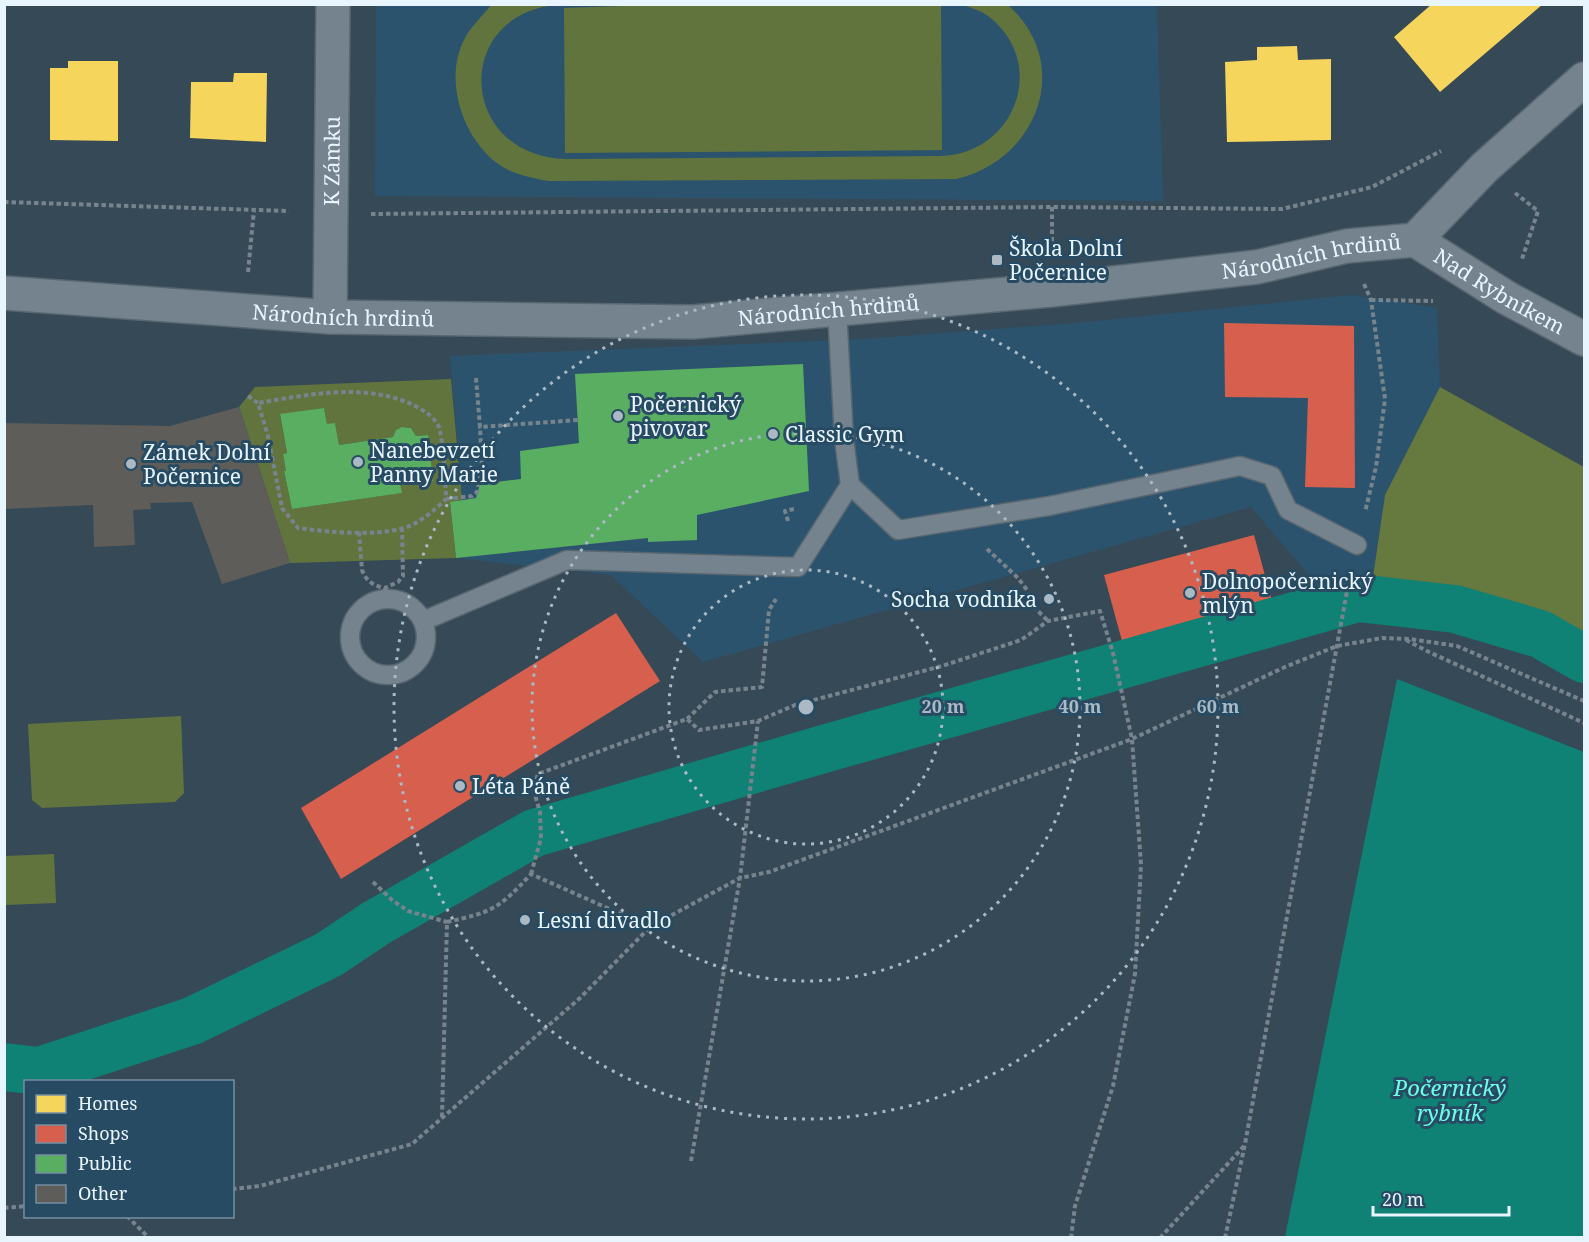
<svg xmlns="http://www.w3.org/2000/svg" width="1589" height="1242" viewBox="0 0 1589 1242" font-family="'Noto Serif',serif">
<rect width="100%" height="100%" fill="#364956"/>
<path fill="#2c536e" d="M376,5H1157L1163,201L375,196Z
M1353,295L1437,308L1440,387L1385,495L1373,577L1319,587L1251,507L703,662L611,575L456,558L450,502L462,499L450,356L865,339L1075,323Z"/>
<path fill="#62743e" fill-rule="evenodd" d="M461,5H556C452,15 458,156 566,159L940,156C1016,154 1049,62 988,16C981,11 972,8 963,5H1008C1074,64 1038,160 956,179L549,181C532,178 511,174 497,163C462,137 443,78 465,38C471,26 483,16 491,5Z
M650,5H941L942,150L565,153L564,8Z
M451,379L462,500L450,503L456,558L290,563L239,407L255,387ZM324,408L327,424H335L339,445L393,437C396,428 402,425 411,428L416,436L427,435L433,481L400,484L401,493L292,509L284,471H286L283,454L287,453L280,415Z
M181,716L184,793L175,802L42,808L32,800L28,724Z
M54,854L56,903L5,905V856Z"/>
<path fill="#66793f" d="M1440,387L1584,467V644L1524,617L1391,593L1373,577L1385,495Z"/>
<path fill="#0f8175" d="M1397,679L1584,752V1237H1285Z"/>
<path fill="#f6d55c" d="M1432,4H1543L1440,92L1394,37Z
M1297,46L1298,60L1331,59V140L1227,142L1225,62L1257,60V47Z
M68,61H118V141L50,140V68H68Z
M234,73H267L266,142L190,138L191,82H233Z"/>
<path fill="#d6604d" d="M1224,323L1354,326L1355,488L1305,487L1308,398L1225,397Z
M1254,535L1275,612L1125,652L1104,575Z
M616,613L660,681L341,879L301,808Z"/>
<path fill="#5aae61" d="M803,364L809,491L697,515V540L648,542V538L456,558L450,502L476,498L480,484L521,479L520,451L579,443L575,374Z
M324,408L327,424L335,423L339,445L393,437L396,430L402,427L411,428L416,436L428,435L433,481L400,484L402,493L292,509L284,471H286L283,454L287,453L280,414Z"/>
<g fill="none" stroke-linecap="round" stroke-linejoin="round">
<path stroke="#0f8175" stroke-width="48" d="M4,1067L39,1071L192,1021L328,955L376,923L534,833L834,746L1358,598L1455,609L1540,634L1584,659"/>
</g>
<path fill="#5e5d5a" d="M239,407L290,563L222,584L192,502L150,503L151,509L133,510L135,545L94,547L93,505L4,509V423L170,426Z"/>
<g fill="none" stroke-linecap="round" stroke-linejoin="round">
<g stroke="#586670" stroke-width="21">
<path id="service" d="M837,309L844,439L850,485L898,530L1049,506L1240,466L1272,476L1288,510L1357,545
M350 637a38 38 0 1 1 76 0a38 38 0 1 1-76 0Z
M423,621L567,560L798,567L850,485"/>
</g>
<g stroke="#586670" stroke-width="36">
<g id="minor">
<path id="s1" d="M1415,240L1507,298L1584,339"/>
<path id="s2" d="M4,293L330,317L693,322L1051,290L1257,267L1347,246L1415,240L1484,168L1584,79"/>
<path id="s3" d="M330,317L333,4"/>
</g>
</g>
<path stroke="#77848d" stroke-width="4" stroke-dasharray="4.5 3" stroke-linecap="butt" d="M1515,193L1538,211L1522,259
M4,202L289,211
M371,214L1052,207L1282,209L1372,187L1441,151
M1052,249V207
M248,272L254,210
M1364,284L1371,300L1385,399L1376,467L1365,512
M1371,300L1433,301
M476,378L480,427L578,420
M248,396L258,403L268,436L282,508L298,528C329,532 370,536 400,529C416,526 435,510 446,499C446,486 443,435 438,425C432,414 419,408 409,403C361,383 307,395 258,403
M446,499L472,496L477,492L482,468L480,427
M788,521L785,511L794,509
M359,532L362,570C366,581 374,586 385,588L398,582L403,576L402,529
M987,549L1018,578L1027,590L1032,605L1048,621
M385,588L386,599
M1406,640L1429,652L1584,723
M687,719L715,692L762,687L769,610L776,599
M531,874L541,838L540,812L533,788L538,774L687,719L699,730L758,721L795,705L942,666L1021,640L1048,621L1100,611L1113,653L1132,739L1141,865L1135,974L1113,1086L1075,1206L1071,1238
M373,882L392,900L408,911L447,922
M442,1117L447,922C492,912 499,909 531,874L650,927
M691,1161L740,878L758,721
M232,1189L260,1186L412,1144L580,998L650,927L740,878L769,872L1132,739L1285,667L1337,646L1382,638L1410,639L1457,646L1584,701
M4,1208L26,1206
M127,1216L149,1238
M1160,1238L1245,1145
M1225,1238L1245,1144L1350,575"/>
<use href="#service" stroke="#74838e" stroke-width="18"/>
<use href="#minor" stroke="#74838e" stroke-width="33"/>
</g>
<g fill="none" stroke="#aab9c3" stroke-width="3" stroke-dasharray="3 6">
<circle cx="806" cy="707" r="137"/>
<circle cx="806" cy="707" r="274"/>
<circle cx="806" cy="707" r="412"/>
</g>
<g fill="#aab9c3" stroke="#284b64" stroke-width="2">
<rect x="991" y="254" width="12" height="12" rx="3"/>
<circle cx="618" cy="416" r="6"/>
<circle cx="773" cy="434" r="6"/>
<circle cx="358" cy="462" r="6"/>
<circle cx="131" cy="464" r="6"/>
<circle cx="1190" cy="593" r="6"/>
<circle cx="1049" cy="599" r="6"/>
<circle cx="460" cy="786" r="6"/>
<circle cx="525" cy="920" r="6"/>
</g>
<g text-anchor="middle" dominant-baseline="central" stroke-width="6" stroke-linejoin="round" paint-order="stroke">
<g font-size="21" fill="#e9f5fe" stroke="#284b64">
<text stroke="none"><textPath href="#s3" startOffset="156">K Zámku</textPath></text>
<text stroke="none"><textPath href="#s2" startOffset="1312">Národních hrdinů</textPath></text>
<text stroke="none"><textPath href="#s1" startOffset="99">Nad Rybníkem</textPath></text>
<text stroke="none"><textPath href="#s2" startOffset="826">Národních hrdinů</textPath></text>
<text stroke="none"><textPath href="#s2" startOffset="340">Národních hrdinů</textPath></text>
</g>
<g font-size="21" fill="#e9f5fe" stroke="#284b64" text-anchor="start">
<text x="1009" y="248">Škola Dolní<tspan x="1009" dy="24">Počernice</tspan></text>
<text x="630" y="404">Počernický<tspan x="630" dy="24">pivovar</tspan></text>
<text x="785" y="434">Classic Gym</text>
<text x="370" y="450">Nanebevzetí<tspan x="370" dy="24">Panny Marie</tspan></text>
<text x="143" y="452">Zámek Dolní<tspan x="143" dy="24">Počernice</tspan></text>
<text x="1202" y="581">Dolnopočernický<tspan x="1202" dy="24">mlýn</tspan></text>
<text x="1037" y="599" text-anchor="end">Socha vodníka</text>
<text x="472" y="786">Léta Páně</text>
<text x="537" y="920">Lesní divadlo</text>
</g>
<g font-size="22" font-style="italic" fill="#6dfde8" stroke="#284b64">
<text x="1450" y="1087">Počernický<tspan x="1450" dy="25">rybník</tspan></text>
</g>
</g>
<circle cx="806" cy="707" r="9" fill="#aab9c3" stroke="#284b64" stroke-width="3"/>
<g font-size="18" text-anchor="middle" font-weight="bold" fill="#aab9c3" stroke="#284b64" stroke-width="6" stroke-linejoin="round" paint-order="stroke">
<text x="943" y="713">20 m</text>
<text x="1080" y="713">40 m</text>
<text x="1218" y="713">60 m</text>
</g>
<rect width="1589" height="1242" fill="none" stroke="#e9f5fe" stroke-width="12"/>
<rect x="24" y="1080" width="210" height="138" fill="#284b64" stroke="#758fa2" stroke-width="1.5"/>
<rect x="36" y="1095" width="30" height="18" fill="#f6d55c" stroke="#758fa2" stroke-width="1.5"/>
<text x="78" y="1110" font-size="18" fill="#e9f5fe">Homes</text>
<rect x="36" y="1125" width="30" height="18" fill="#d6604d" stroke="#758fa2" stroke-width="1.5"/>
<text x="78" y="1140" font-size="18" fill="#e9f5fe">Shops</text>
<rect x="36" y="1155" width="30" height="18" fill="#5aae61" stroke="#758fa2" stroke-width="1.5"/>
<text x="78" y="1170" font-size="18" fill="#e9f5fe">Public</text>
<rect x="36" y="1185" width="30" height="18" fill="#5e5d5a" stroke="#758fa2" stroke-width="1.5"/>
<text x="78" y="1200" font-size="18" fill="#e9f5fe">Other</text>
<path d="M1373 1206v9h136v-9" fill="none" stroke="#e9f5fe" stroke-width="3"/>
<text x="1382" y="1206" font-size="18" fill="#e9f5fe" stroke="#284b64" stroke-width="4.5" paint-order="stroke">20 m</text>
</svg>
